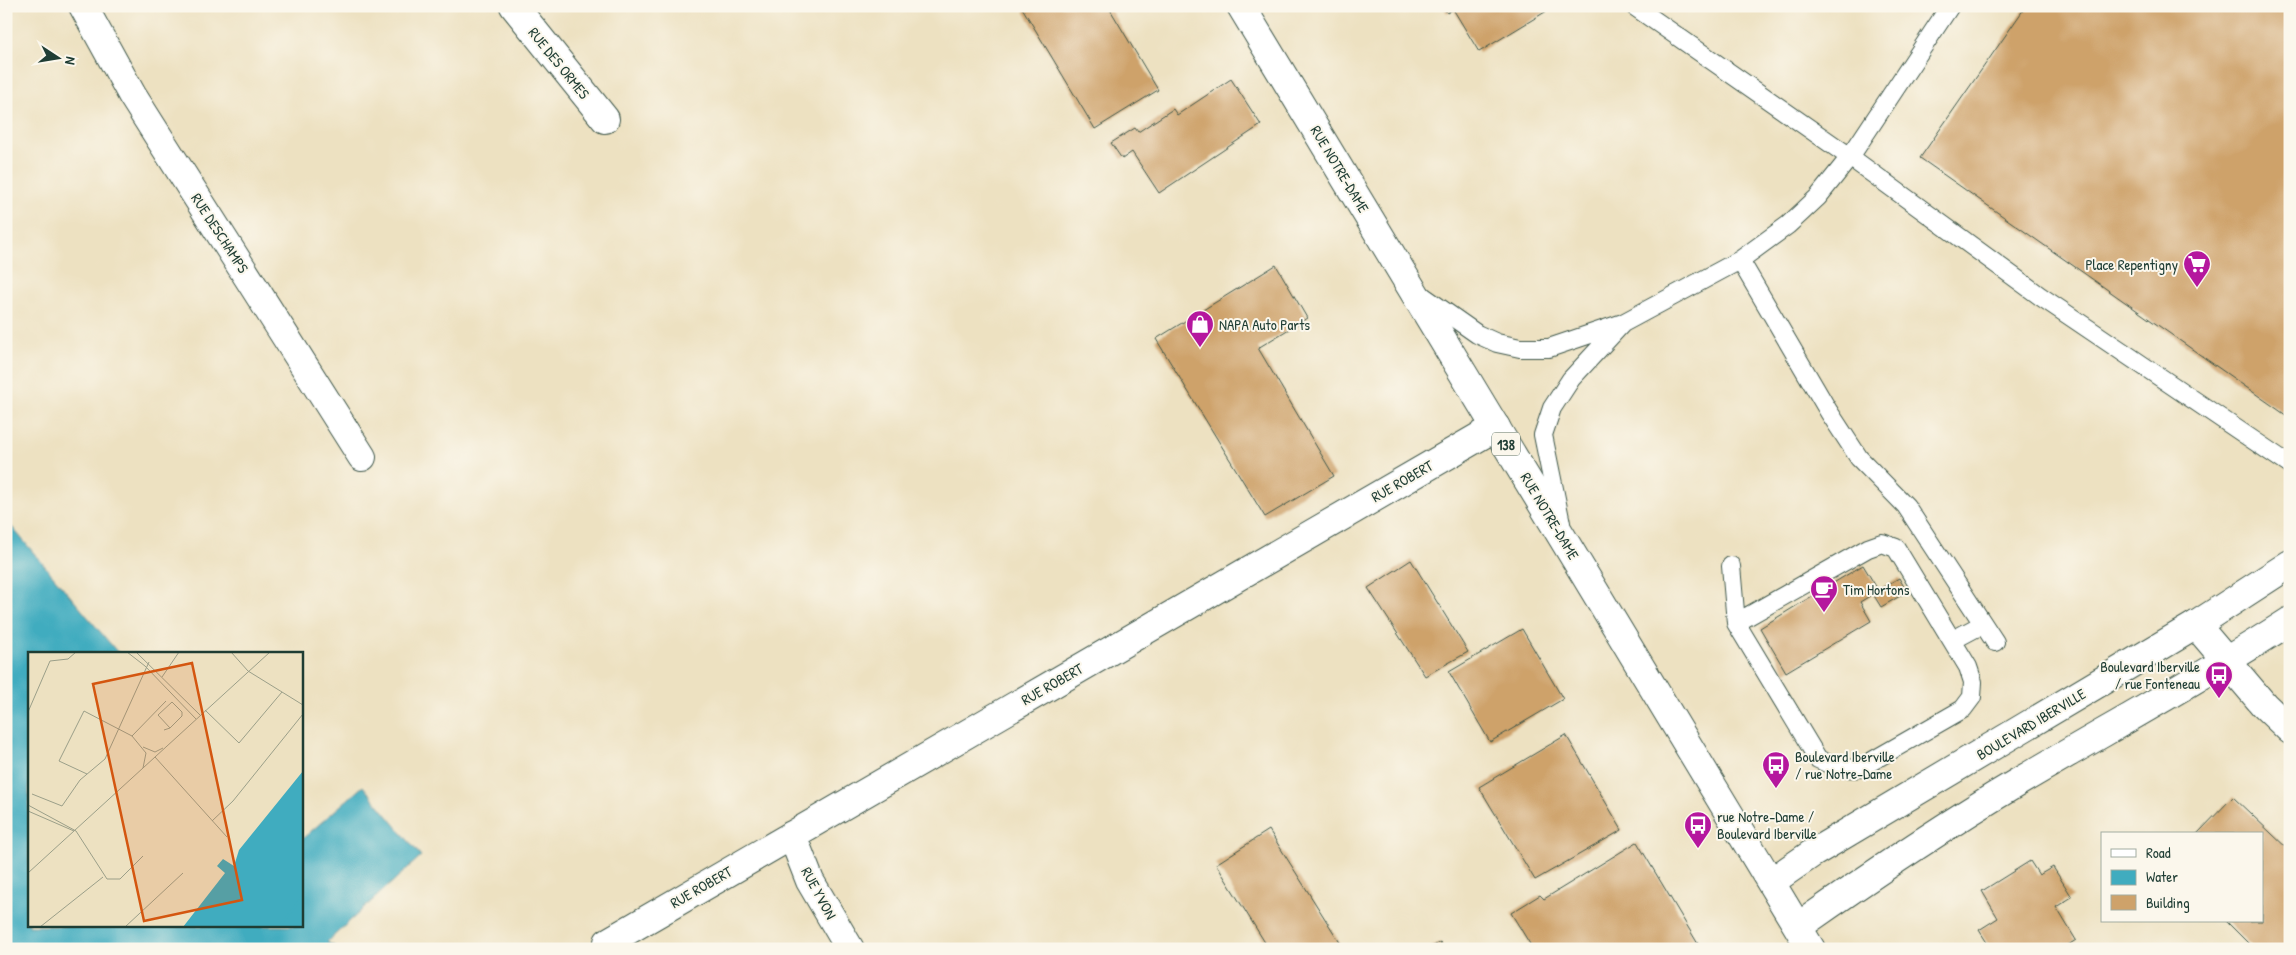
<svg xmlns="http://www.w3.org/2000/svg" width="2296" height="955" viewBox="0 0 2296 955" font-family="'Patrick Hand',sans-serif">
<rect width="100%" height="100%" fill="#fbf7ec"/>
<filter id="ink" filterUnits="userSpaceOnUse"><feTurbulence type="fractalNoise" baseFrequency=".02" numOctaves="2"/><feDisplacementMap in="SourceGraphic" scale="10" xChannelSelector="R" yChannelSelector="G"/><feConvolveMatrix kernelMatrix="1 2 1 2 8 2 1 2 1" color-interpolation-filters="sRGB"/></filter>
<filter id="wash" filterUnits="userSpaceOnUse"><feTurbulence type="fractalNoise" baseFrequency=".0096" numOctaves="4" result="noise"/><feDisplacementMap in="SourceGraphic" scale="20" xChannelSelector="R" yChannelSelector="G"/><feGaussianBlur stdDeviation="1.12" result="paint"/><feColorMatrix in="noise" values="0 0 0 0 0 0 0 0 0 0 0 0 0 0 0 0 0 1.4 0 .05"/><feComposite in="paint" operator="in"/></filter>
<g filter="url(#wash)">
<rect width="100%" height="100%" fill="#ede1c1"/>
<path fill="#40acbf" stroke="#30747a" d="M6,520L119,654H29V926H301V840L363,786L421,856L327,942L339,949H6Z"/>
<g id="blocks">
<path fill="#cea26a" d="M1021,6H1108L1158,90L1095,129Z
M1443,6H1555L1479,52L1453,9L1447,13Z
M2026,6H2290V418L1920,158Z
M1231,79L1261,125L1159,193L1132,152L1122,159L1111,143L1135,128L1138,132L1173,109L1177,115Z
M1276,265L1307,318L1258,348L1334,476L1265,517L1156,339Z
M1411,560L1468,652L1425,676L1368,588Z
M1863,565L1878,590L1899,578L1907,592L1881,607L1873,594L1860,602L1871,621L1786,672L1760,628Z
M1522,629L1563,699L1490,742L1449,672Z
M1566,735L1622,830L1535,880L1479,787Z
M2233,797L2290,851V949H2254L2226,921H2262V834H2197Z
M1269,830L1344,949H1269L1216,864Z
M1637,842L1701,949H1533L1511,913L1540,895L1544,899Z
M2030,861L2039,875L2053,867L2072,897L2056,907L2076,940L2062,949H1991L1979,930L1998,918L1982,891Z
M1440,942L1444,949H1429Z"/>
</g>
</g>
<g filter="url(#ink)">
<use href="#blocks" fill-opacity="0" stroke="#3e5649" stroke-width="1"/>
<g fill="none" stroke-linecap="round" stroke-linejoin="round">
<g stroke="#3e5649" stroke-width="20">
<path id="service" d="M1634,6L1850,157L2040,296L2290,465
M1740,260L1829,412L1859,458L1906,506L1995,642
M1420,294L1477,334L1497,343L1520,348H1549L1623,323L1740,260L1788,225L1801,213L1818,197L1850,157L1950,6
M1561,523L1543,435L1552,408L1571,379L1621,325
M1731,566L1736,623L1818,759C1833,766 1843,770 1860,768L1963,709L1972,697L1973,682L1968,667L1896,548L1882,543L1868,548L1736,623
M1953,640L1983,624"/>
</g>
<g stroke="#3e5649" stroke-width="30">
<path id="minor" d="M83,6L132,95L362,457
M514,6L605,119
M2196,625L2264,705L2290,730
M792,835L810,881L850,949
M608,942L1496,427"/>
</g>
<g stroke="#3e5649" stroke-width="30">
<path id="tertiary" d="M1771,882L1813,853L2196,625L2290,564
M1799,926C1870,876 1944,826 2020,781C2110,728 2202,678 2290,621"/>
</g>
<g stroke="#3e5649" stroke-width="30">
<path id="primary" d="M1241,6L1811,949"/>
</g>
<use href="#service" stroke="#fff" stroke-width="18"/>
<use href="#minor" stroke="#fff" stroke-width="28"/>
<use href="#tertiary" stroke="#fff" stroke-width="28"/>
<use href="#primary" stroke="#fff" stroke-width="28"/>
</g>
</g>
<defs>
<g id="supermarket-pin" transform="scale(1.4375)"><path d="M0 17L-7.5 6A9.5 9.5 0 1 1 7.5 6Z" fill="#b5179e" stroke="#fbf7ec"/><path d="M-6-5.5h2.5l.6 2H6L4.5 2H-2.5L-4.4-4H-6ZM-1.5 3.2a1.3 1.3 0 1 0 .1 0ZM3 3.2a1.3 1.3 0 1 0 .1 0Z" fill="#fff"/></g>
<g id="shop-pin" transform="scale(1.4375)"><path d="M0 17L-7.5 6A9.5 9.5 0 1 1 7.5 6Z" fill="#b5179e" stroke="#fbf7ec"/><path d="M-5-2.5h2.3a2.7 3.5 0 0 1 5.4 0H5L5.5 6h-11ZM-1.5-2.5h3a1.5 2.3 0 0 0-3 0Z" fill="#fff"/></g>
<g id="cafe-pin" transform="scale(1.4375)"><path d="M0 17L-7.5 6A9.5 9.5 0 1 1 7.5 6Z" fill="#b5179e" stroke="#fbf7ec"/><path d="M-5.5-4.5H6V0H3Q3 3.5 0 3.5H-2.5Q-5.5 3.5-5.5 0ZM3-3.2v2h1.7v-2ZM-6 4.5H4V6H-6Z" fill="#fff"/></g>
<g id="bus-pin" transform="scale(1.4375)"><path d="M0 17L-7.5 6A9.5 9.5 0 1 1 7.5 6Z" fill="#b5179e" stroke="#fbf7ec"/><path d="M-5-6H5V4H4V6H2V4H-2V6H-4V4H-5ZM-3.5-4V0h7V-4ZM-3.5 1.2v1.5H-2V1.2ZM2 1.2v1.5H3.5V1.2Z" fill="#fff"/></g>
</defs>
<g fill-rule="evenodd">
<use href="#supermarket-pin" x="2197" y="264"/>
<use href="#shop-pin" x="1200" y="324"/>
<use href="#cafe-pin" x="1824" y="589"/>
<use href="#bus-pin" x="2219" y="675"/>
<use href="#bus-pin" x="1776" y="765"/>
<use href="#bus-pin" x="1698" y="825"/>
</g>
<g text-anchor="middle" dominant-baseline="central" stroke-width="4" stroke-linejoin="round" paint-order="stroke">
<rect fill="#fbf7ec" stroke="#61756b" stroke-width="1" x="1492" y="432.5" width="28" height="23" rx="4"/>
<g font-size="14" font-weight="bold" fill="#1f3d34">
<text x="1506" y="444">138</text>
</g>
<g font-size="15" fill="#1f3d34" stroke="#fbf7ec">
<text transform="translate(559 63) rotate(51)">RUE DES ORMES</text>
<text transform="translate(1340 169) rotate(59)">RUE NOTRE-DAME</text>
<text transform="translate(220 233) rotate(57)">RUE DESCHAMPS</text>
<text transform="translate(1402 481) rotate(-30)">RUE ROBERT</text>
<text transform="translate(1550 516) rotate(59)">RUE NOTRE-DAME</text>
<text transform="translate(1052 684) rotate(-30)">RUE ROBERT</text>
<text transform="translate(2031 724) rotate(-31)">BOULEVARD IBERVILLE</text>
<text transform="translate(701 887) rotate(-30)">RUE ROBERT</text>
<text transform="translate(819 893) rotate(62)">RUE YVON</text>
</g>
<g font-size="15" fill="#1f3d34" stroke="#fbf7ec" text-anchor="start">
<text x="2178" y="264" text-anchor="end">Place Repentigny</text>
<text x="1219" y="324">NAPA Auto Parts</text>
<text x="1843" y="589">Tim Hortons</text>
<text x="2200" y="666" text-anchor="end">Boulevard Iberville<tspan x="2200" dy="17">/ rue Fonteneau</tspan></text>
<text x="1795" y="756">Boulevard Iberville<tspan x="1795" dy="17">/ rue Notre-Dame</tspan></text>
<text x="1717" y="816">rue Notre-Dame /<tspan x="1717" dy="17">Boulevard Iberville</tspan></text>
</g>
</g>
<g transform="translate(28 652)">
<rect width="275" height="275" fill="#ede1c1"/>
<path d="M275,119V275H155L197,221L189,214L195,207L206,214L211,198Z" fill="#40acbf"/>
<path fill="none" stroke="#40acbf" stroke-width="2.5" d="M251,275L275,244"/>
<path fill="none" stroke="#9b9f89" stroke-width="1" d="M99,0L117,14L168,67M108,0L172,63M203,0L220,19L275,53M134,25L151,0M177,58L211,91L254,40M0,60L22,9L40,7L48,0M136,78L142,76L154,64V60L144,50L130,63L142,76M104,84L138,49M115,95L127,100L135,96M127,105L199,185M59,122L31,109L56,59L104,84L118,101L115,116M4,142L34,154L52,128L77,107L121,10M0,153L48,179L79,227H92L115,204M0,159L46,179M184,169L205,149L275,62M0,221L242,0M12,275L75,225M97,275L155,221"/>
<path fill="#d45610" fill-opacity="0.15" stroke="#d45610" stroke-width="2.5" d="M164,11L214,248L116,269L65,32Z"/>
<rect width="275" height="275" fill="none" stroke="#1f3d34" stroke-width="2.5"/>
</g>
<rect width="2296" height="955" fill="none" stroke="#fbf7ec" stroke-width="25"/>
<rect x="2101" y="832" width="162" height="90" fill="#fbf7ec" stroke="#a3ada2"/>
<rect x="2111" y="849" width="25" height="8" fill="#ffffff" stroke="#a3ada2"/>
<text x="2146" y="858" font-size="15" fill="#1f3d34">Road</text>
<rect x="2111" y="870" width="25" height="15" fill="#40acbf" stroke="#a3ada2"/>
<text x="2146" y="882" font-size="15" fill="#1f3d34">Water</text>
<rect x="2111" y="895" width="25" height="15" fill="#cea26a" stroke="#a3ada2"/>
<text x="2146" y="908" font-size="15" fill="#1f3d34">Building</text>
<g transform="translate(58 58) rotate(102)" stroke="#fbf7ec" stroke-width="4" paint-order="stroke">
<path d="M0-4L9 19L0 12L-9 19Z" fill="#1f3d34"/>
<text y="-8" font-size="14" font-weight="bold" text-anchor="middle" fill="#1f3d34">N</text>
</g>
</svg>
